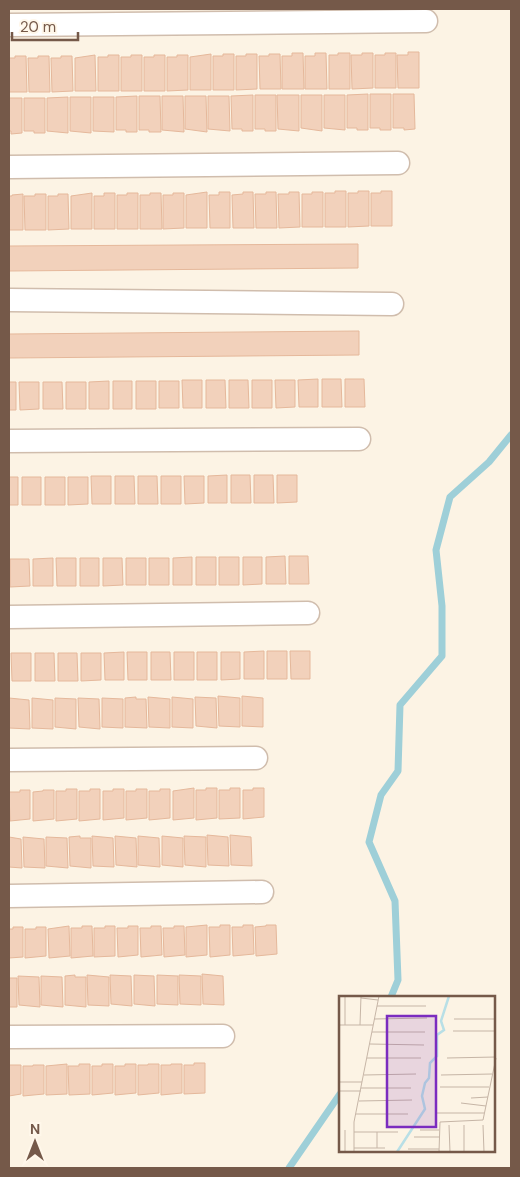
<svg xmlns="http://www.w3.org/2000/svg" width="520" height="1177" viewBox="0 0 520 1177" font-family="'DM Sans',sans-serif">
<rect width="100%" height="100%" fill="#fcf3e4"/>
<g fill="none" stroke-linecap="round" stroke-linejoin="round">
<path stroke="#9ecfd8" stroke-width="7" d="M391,997L398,980L395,901L369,842L381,795L398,771L400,705L442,656V606L436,550L450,497L489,462L511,435
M289,1168L340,1094"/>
</g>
<path fill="#f2d1bb" stroke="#e5b89b" d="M408,52H419V88H398L397,55H408Z
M292,53H303L304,89H282V56H292Z
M315,53H326L327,89H305V56H315Z
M338,53H350V89H329V55H338Z
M362,53H373V88L352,89L351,55H362Z
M385,53H396V88H375V55H385Z
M211,54V90H190V57Z
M223,54H234V90H213V56H223Z
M246,54H257V89L236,90V56H246Z
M269,54H280L281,89H260L259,56H269Z
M95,55L96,91H75V58Z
M108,55H119V91H98V57H108Z
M131,55H142V91H121V57H131Z
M154,55H165V91H144V57H154Z
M177,55H188V90L167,91V57H177Z
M15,56H26L27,92H9V58H15Z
M38,56H49L50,92H29L28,58H38Z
M61,56H72L73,91L52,92L51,58H61Z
M368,94V130H357V128H347V95Z
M370,94H391V130H380V128H370Z
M393,94H414L415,129L404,130V128H393Z
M253,95V131H242V129H232L231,96Z
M255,95H276V131H265V129H255Z
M277,95H299V131L278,129Z
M301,95H322V131L301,128Z
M324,95H345V130L324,128Z
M137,96V132H126V130H116V97Z
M139,96H160L161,132H149V130H139Z
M162,96H183L184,132L162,130Z
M185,96H206L207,132L185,129Z
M208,96H229L230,131L208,129Z
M68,97V133L47,131V98Z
M70,97H91V133L70,131Z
M93,97H114V132L93,131Z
M9,98H22V133L11,134V131H9Z
M24,98H45V133H34V131H24Z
M335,191H346V227H325V193H335Z
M358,191H369V226L348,227V193H358Z
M381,191H392V226H371V193H381Z
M207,192V228H186V195Z
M219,192H230V228H210L209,195H219Z
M243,192H253L254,228H233L232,195L243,194Z
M266,192H276L277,228H256L255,194H266Z
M289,192H299L300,227L279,228L278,194H289Z
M312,192H323V227H302V194H312Z
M92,193V229H71V196Z
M104,193H115V229H94V196H104Z
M127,193H138V229H117V195H127Z
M150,193H161L162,229H140V195H150Z
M173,193H184V228L163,229V195H173Z
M23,194V230H9V196H12V195Z
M35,194H46V230H25L24,196H35Z
M58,194H68L69,229L48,230V196H58Z
M358,244V268L9,271V246Z
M359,331V355L9,358V334Z
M318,379V407H299L298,380Z
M322,379H341L342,407H322Z
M345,379H364L365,407H345Z
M182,380H202V408H183Z
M206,380H225L226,408H206Z
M229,380H248L249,408H229Z
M252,380H272V408H252Z
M275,380H295V407L276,408Z
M109,381V409H89V382Z
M113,381H132V409H113Z
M136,381H156V409H136Z
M159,381H179V408H159Z
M9,382H16V410H9Z
M19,382H39V409L20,410Z
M43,382H62L63,409H43Z
M66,382H86V409H66Z
M227,475V503H208V476Z
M231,475H250L251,503H231Z
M254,475H273L274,503H254Z
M277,475H297V502L277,503Z
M91,476H111V504H92Z
M115,476H134L135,504H115Z
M138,476H157L158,504H138Z
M161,476H181V504H161Z
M184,476H204V503L185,504Z
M9,477H18V505H9Z
M22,477H41V505H22Z
M45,477H65V505H45Z
M68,477H88V504L68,505Z
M285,556L286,584H266V557Z
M289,556H308L309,584H289Z
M192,557V585H173V558Z
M196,557H216V585H196Z
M219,557H239V585H219Z
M243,557H262V584L243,585Z
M53,558V586H33V559Z
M56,558H76V586H57Z
M80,558H99V586H80Z
M103,558H122L123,585L103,586Z
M126,558H146V585H126Z
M149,558H169V585H149Z
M10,559H29L30,586L10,587Z
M264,651V679H244V652Z
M267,651H287V679H267Z
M290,651H310V679H291Z
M124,652V680H105L104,653Z
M127,652H147V680H128Z
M151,652H170L171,680H151Z
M174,652H194V680H174Z
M197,652H217V680H197Z
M221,652H240V679L221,680Z
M11,653H31V681H12Z
M35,653H54L55,681H35Z
M58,653H77L78,681H58Z
M81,653H101V680L81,681Z
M218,696L240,698V727L219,726Z
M242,696L263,698V727L242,726Z
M136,697V699H146L147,728L125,727V698Z
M148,697L170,699V728L149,727Z
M172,697L193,699V728L172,727Z
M195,697L216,698L217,728L196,726Z
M9,698L29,700L30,729L9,728Z
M32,698L53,700V729L32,728Z
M55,698L76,699V729L55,727Z
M78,698L99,699L100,729L79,727Z
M102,698L123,699V728L102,727Z
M194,788V818L173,820V791Z
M206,788H217V818L196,820V790H206Z
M230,788H240V818L219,819V790H230Z
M253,788H264V817L243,819V790H253Z
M66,789H77V819L56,821V791H66Z
M90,789H100V819L79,821V791H90Z
M113,789H124V818L103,820V791H113Z
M136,789H147V818L126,820V791H136Z
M160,789H170V818L149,820V791H160Z
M20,790H30V819L10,821L9,792H20Z
M43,790H54V819L33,821V792L43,791Z
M207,835L228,837L229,866L208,865Z
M230,835L251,837L252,866L231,865Z
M80,836V838H91V868L70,866L69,837Z
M92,836L113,838L114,867L93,866Z
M115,836L136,838L137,867L116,865Z
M138,836L159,838L160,867L138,865Z
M162,836L183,838V867L162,865Z
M184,836L206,837V867L185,865Z
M9,837L21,839L22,868L9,867Z
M23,837L44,839L45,868L24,867Z
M46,837L67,838L68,868L46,866Z
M207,925V955L186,957V927Z
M220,925H230V955L210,957L209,927H220Z
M243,925H253L254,954L233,956L232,927H243Z
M266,925H276L277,954L256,956L255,927L266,926Z
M69,926L70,956L49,958L48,929Z
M82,926H92L93,956L71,958V928H82Z
M105,926H115V956L94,957V928H105Z
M128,926H138V955L118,957L117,928H128Z
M151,926H161L162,955L141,957L140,928H151Z
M174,926H184L185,955L164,957L163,928H174Z
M13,927H23V957L9,958V929H13Z
M36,927H46V956L25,958V929H36Z
M202,974L223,976L224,1005L203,1004Z
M75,975V977H86V1007L65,1005V976Z
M87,975L109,977V1006L88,1005Z
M110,975L131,976L132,1006L111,1004Z
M134,975L154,976L155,1006L134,1004Z
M157,975L178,976V1005L157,1004Z
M179,975L201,976V1005L180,1004Z
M18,976L39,977L40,1007L19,1005Z
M41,976L62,977L63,1007L41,1005Z
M9,978H17V1007H9Z
M194,1063H205V1093L184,1094V1065H194Z
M67,1064V1094L46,1095V1066Z
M79,1064H90V1094L69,1095L68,1066H79Z
M102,1064H113V1093L92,1095V1066H102Z
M125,1064H136V1093L115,1095V1066H125Z
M148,1064H159V1093L138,1095V1065H148Z
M171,1064H182V1093L161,1095V1065H171Z
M10,1065H21V1094L9,1096V1066Z
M33,1065H44V1094L23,1096V1066H33Z"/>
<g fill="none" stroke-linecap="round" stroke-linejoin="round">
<g stroke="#d0bdad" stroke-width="25">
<path id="street" d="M9,25L426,21
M9,167L398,163
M9,300L392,304
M9,441L359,439
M9,617L308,613
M9,760L256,758
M9,896L262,892
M9,1037L223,1036"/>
</g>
<use href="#street" stroke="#fff" stroke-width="22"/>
</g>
<g transform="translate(339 996)">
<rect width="156" height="156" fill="#fcf3e4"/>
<path fill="none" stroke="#b8dfe6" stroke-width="2.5" d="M58,156L86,113L83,100L86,87L90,82L91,67L98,60V39L105,34L102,25L110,0"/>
<path fill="none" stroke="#c6b5a6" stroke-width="1" d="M6,0V29M22,2L39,4M38,10H87M35,23L88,22M115,23H157M0,29H34M21,29L22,0M114,35H157M33,36H86M31,48L85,49M28,62H82M108,62L157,61M25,79L77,78M102,79L153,78M0,86H23M101,91H150M22,92H72M0,95H22M132,102L149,101M20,105L73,104M122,107L147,110M98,117H145M17,118H69M110,129L111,156M125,129V156M144,129L145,156M81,134H100M15,136H59M75,141H100M15,152H46M38,152V136M69,153H100M6,156V134M15,156V126L40,0M100,156L101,126L144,124L157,62"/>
<path fill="#7b2cbf" fill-opacity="0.15" stroke="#7b2cbf" stroke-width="2.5" d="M48,20H97V131H48Z"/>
<rect width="156" height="156" fill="none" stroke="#755949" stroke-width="2.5"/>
</g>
<rect width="520" height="1177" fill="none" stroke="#755949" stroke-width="20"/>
<g transform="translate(35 1142)" stroke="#fff7ea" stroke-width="4" paint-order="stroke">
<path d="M0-4L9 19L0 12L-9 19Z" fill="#755949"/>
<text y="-8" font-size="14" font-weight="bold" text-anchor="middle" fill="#755949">N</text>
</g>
<path d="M12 32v8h66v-8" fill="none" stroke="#755949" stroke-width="2.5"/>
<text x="20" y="32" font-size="15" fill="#755949" stroke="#fff7ea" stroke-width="4" paint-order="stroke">20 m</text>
</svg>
